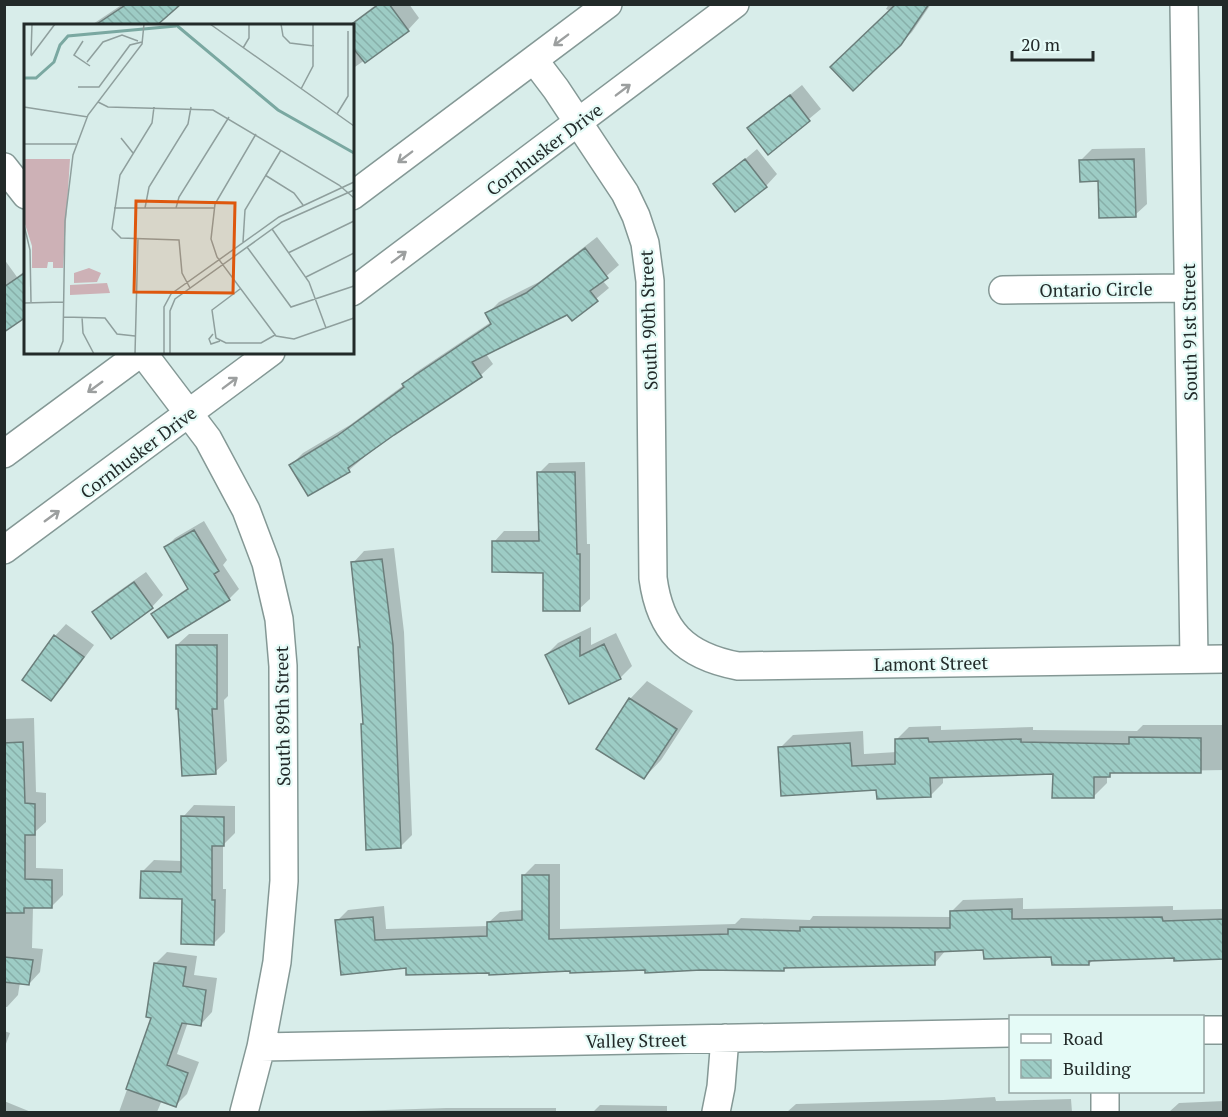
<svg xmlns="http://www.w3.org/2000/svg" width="1228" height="1117" viewBox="0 0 1228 1117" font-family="'PT Serif',serif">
<defs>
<pattern id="building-back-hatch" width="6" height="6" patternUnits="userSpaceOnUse" patternTransform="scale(1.5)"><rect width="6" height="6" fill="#9dccc5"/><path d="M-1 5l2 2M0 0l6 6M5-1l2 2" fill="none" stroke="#87afa9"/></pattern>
</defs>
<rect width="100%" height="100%" fill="#d8edea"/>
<path fill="#0003" d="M123,4H178L155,26H90Z
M377,4H409L419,18L408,30L352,69V26H348Z
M889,4H931L912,32L900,44L890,11L886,9Z
M802,85L821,109L769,152L749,128Z
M1145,148L1147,204L1135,215L1080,161L1092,149Z
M757,149L777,174L766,186L715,185Z
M597,237L619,265L602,280L609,288L572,319L567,313L486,354L493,364L481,375L393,433L349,470L291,465L303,453L350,425L404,385L415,373L491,322L487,314L499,302L539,282Z
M4,259L17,277L26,270V315L4,331Z
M585,462L587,544H590V599L579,609L545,571L494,542L504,531H540L539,473L549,463Z
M204,521L227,560L223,565L239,589L229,599L169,636L153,614L163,605L189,587L166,547L175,538Z
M394,548L404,632L412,835L400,847L362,646L353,563L364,551Z
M146,572L163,595L152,607L94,612L105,601Z
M66,624L94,645L62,688L50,699L55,636Z
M591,627V645L616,633L632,666L620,678L546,655L558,643Z
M189,634H228V696L224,700L227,761L215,772L177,645Z
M647,681L693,711L661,760L644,778L630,699Z
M34,718L36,792L46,793V822L36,831V868L63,869V895L51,907H33L32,948L43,949L40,972L29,984L20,982L18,995L7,1007H4V719Z
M1143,725H1224V770L1113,772L1107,775V783L1094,796L1054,773L943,776V783L930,796L878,788L780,748L793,735L863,731L864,754L897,752L896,740L909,727L941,726V730L1033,727V730L1137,731Z
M194,805L235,806V833L223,845V889H226L225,932L213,944L184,897L142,872L154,860L182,861L183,817Z
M535,864H560V929L735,924L741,918L810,920L813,916L952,917L951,912L963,900L1023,898V909L1173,906V910L1224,909V958L1175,957L1093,960L1089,964L1053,956L985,949L946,950L934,964L788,966L784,970L701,968L491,971L407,966L337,921L348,910L384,906L386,929L488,926V923L500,912L523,910V876Z
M167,952L197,956L194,975L217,978L212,1012L201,1024L188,1022L177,1054L199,1062L187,1094L176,1105L162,1100L157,1112H119L153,1017L155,964Z
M4,1031L10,1033L4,1049Z
M995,1097L996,1101L1071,1099L1072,1112H787L796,1104L943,1100Z
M4,1101L31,1112H4Z
M1224,1101V1112H1169L1179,1103Z
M600,1105L667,1106V1112H593Z
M446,1108H556V1112H324Z"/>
<path fill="url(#building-back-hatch)" stroke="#6b7e7b" stroke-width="1.5" d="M127,4H181L156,26H94Z
M379,4H389L409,31L365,63L352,47V24Z
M896,4H929L901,45L853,91L830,67Z
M790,95L810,121L768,155L747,128Z
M745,159L767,187L735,212L713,184Z
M1134,159L1136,217L1099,218L1098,181L1080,182L1079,160Z
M585,248L608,278L590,291L598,301L572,321L567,315L472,362L482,377L394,435L348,468L350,472L308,496L289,465L337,436L404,387L402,384L491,324L485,313L526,293Z
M26,272V317L4,332V287Z
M537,472H575L577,554H580V611H543V573L492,572V541H539Z
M194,530L219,571L214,574L230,600L168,638L151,614L188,589L164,547Z
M382,559L393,645L401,848L366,850L361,724H363L358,647H360L351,562Z
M134,582L153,608L111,639L92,612Z
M54,635L84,657L51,701L22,680Z
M580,637V656L604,644L621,679L569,704L545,655Z
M176,645H217V709H212L216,774L182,776L178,709H176Z
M629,698L677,729L644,779L596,749Z
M1129,737L1201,738V773H1110V777H1094V798H1052L1053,774L930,778L931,797L877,799L876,790L781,796L778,747L850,743L852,766L895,764V739L928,738L929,742L1021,739V742L1129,744Z
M23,742L25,803L35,804V835H25V879L52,880V908H24V913H4V743Z
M181,816L224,817V846H212V900H215L214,945L181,944L182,899L140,898L141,871L181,872Z
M522,875H549V939L728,934V929L800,931V927L950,928V911L1012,909V919L1162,917L1163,921L1224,919V959L1174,961V958L1089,961V965H1052L1051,957L984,959L983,950L935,952V965L784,968V971L701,970L645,973V970L570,973V971L489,975V973L406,975V968L341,975L335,920L373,917L375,940L487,936V922L522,920Z
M4,957L33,960L29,985L4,982Z
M154,963L186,967L183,986L206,990L201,1026L182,1023L167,1065L188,1073L176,1107L126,1089L151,1018L146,1017Z"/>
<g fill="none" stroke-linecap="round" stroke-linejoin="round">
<g stroke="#849895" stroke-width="30">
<path id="street" d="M1184,4L1194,659
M534,60L556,89L625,193L636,216L645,243L650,281L653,578C660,631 685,656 738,666L1224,659
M4,167L26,195
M352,196L608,4
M1003,290L1188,288
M352,292L735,4
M142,352L208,439L246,510L266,563L279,619L283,666L284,881L277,962L261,1047L244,1112
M4,454L142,352
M4,550L271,352
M1202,1030H1224
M261,1047L1010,1033
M716,1112L721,1087L725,1038
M1105,1112V1092"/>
</g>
<use href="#street" stroke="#fff" stroke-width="27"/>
</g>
<defs><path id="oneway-shaft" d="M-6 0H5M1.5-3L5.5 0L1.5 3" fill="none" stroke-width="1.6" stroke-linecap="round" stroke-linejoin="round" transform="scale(1.5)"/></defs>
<g stroke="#9c9f9f">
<use href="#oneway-shaft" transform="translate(561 40) rotate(143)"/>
<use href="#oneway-shaft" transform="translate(623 90) rotate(-37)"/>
<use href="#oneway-shaft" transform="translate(405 157) rotate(143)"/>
<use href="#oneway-shaft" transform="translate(399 257) rotate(-37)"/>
<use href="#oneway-shaft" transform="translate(230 383) rotate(-37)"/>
<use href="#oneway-shaft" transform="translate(95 387) rotate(144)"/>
<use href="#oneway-shaft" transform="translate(52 516) rotate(-36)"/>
</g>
<g text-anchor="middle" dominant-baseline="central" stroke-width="4.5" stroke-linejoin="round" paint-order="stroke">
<g font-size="18" fill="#222a29" stroke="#e5fbf7">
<text transform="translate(544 149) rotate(-37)">Cornhusker Drive</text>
<text transform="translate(1096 289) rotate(-1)">Ontario Circle</text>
<text transform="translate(648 320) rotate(-92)">South 90th Street</text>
<text transform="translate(1189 332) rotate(-91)">South 91st Street</text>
<text transform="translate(138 452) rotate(-37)">Cornhusker Drive</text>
<text transform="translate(931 663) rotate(-1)">Lamont Street</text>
<text transform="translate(282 716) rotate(-91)">South 89th Street</text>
<text transform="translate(636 1040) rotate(-1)">Valley Street</text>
</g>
</g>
<g transform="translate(24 24)">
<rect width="330" height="330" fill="#d8edea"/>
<path d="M0,135H46L39,244H29V238H24L23,244H8V222L0,197ZM65,244L77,249L73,258L50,259V249ZM83,259L86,269L46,271V261Z" fill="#cdb1b6"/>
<path fill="none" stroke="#7aa8a1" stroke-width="3" d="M151,0L254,86L330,129M0,54H12L30,38L36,21L44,12L152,2"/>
<path fill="none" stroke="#8f9f9d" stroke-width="1.5" d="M186,0L330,102M257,0L259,12L266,19L290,22M59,17L50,31L66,42M219,24L225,14V0M7,31L8,0M7,32L31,0M63,38L79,18L98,11L114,17M54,63H75L106,21L118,18M277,65L289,42V0M74,78L84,83L189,86L315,161L330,174M0,83L64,93M130,83L128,99L96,151L88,205L97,214L155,216L158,249L166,264M313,90L324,72V7M232,110L191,180L187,215L193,233L252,312L270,315L330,294M97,114L109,129M0,120H52M241,151L270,169L279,181M90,184H190M121,184L125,163L164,100L167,83M152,184L155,173L205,93M0,201L6,226L7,278M248,205L285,258L302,304M219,218L221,186L257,126M223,223L267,283L330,262M264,229L330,197M282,253L330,229M216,265L188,286L192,314L202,319H237L251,311M0,279L39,278M39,293L81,294L93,310L111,312M58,293L59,309L70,330M189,310L185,315L187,320L196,317M34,330L39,317L41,197L49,131L64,91L118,20L120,0M111,330L114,214M140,330V283L147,270L255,193L330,158M146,330V287L151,275L258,198L330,166"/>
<path fill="#de570d" fill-opacity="0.15" stroke="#de570d" stroke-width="3" d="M112,177L211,179L209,269L110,268Z"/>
<rect width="330" height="330" fill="none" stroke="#222a29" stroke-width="3"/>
</g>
<rect width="1228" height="1117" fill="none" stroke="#222a29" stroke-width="12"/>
<rect x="1009" y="1015" width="195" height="78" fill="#e5fbf7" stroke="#97a7a5" stroke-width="1.5"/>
<rect x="1021" y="1034" width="30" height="9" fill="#ffffff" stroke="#97a7a5" stroke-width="1.5"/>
<text x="1063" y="1045" font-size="18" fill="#222a29">Road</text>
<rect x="1021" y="1060" width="30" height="18" fill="url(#building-back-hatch)" stroke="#97a7a5" stroke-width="1.5"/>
<text x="1063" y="1075" font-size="18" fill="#222a29">Building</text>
<path d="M1012 51v9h81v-9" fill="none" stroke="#222a29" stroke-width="3"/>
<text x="1021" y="51" font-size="18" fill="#222a29" stroke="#e5fbf7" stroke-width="4.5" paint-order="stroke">20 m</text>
</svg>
